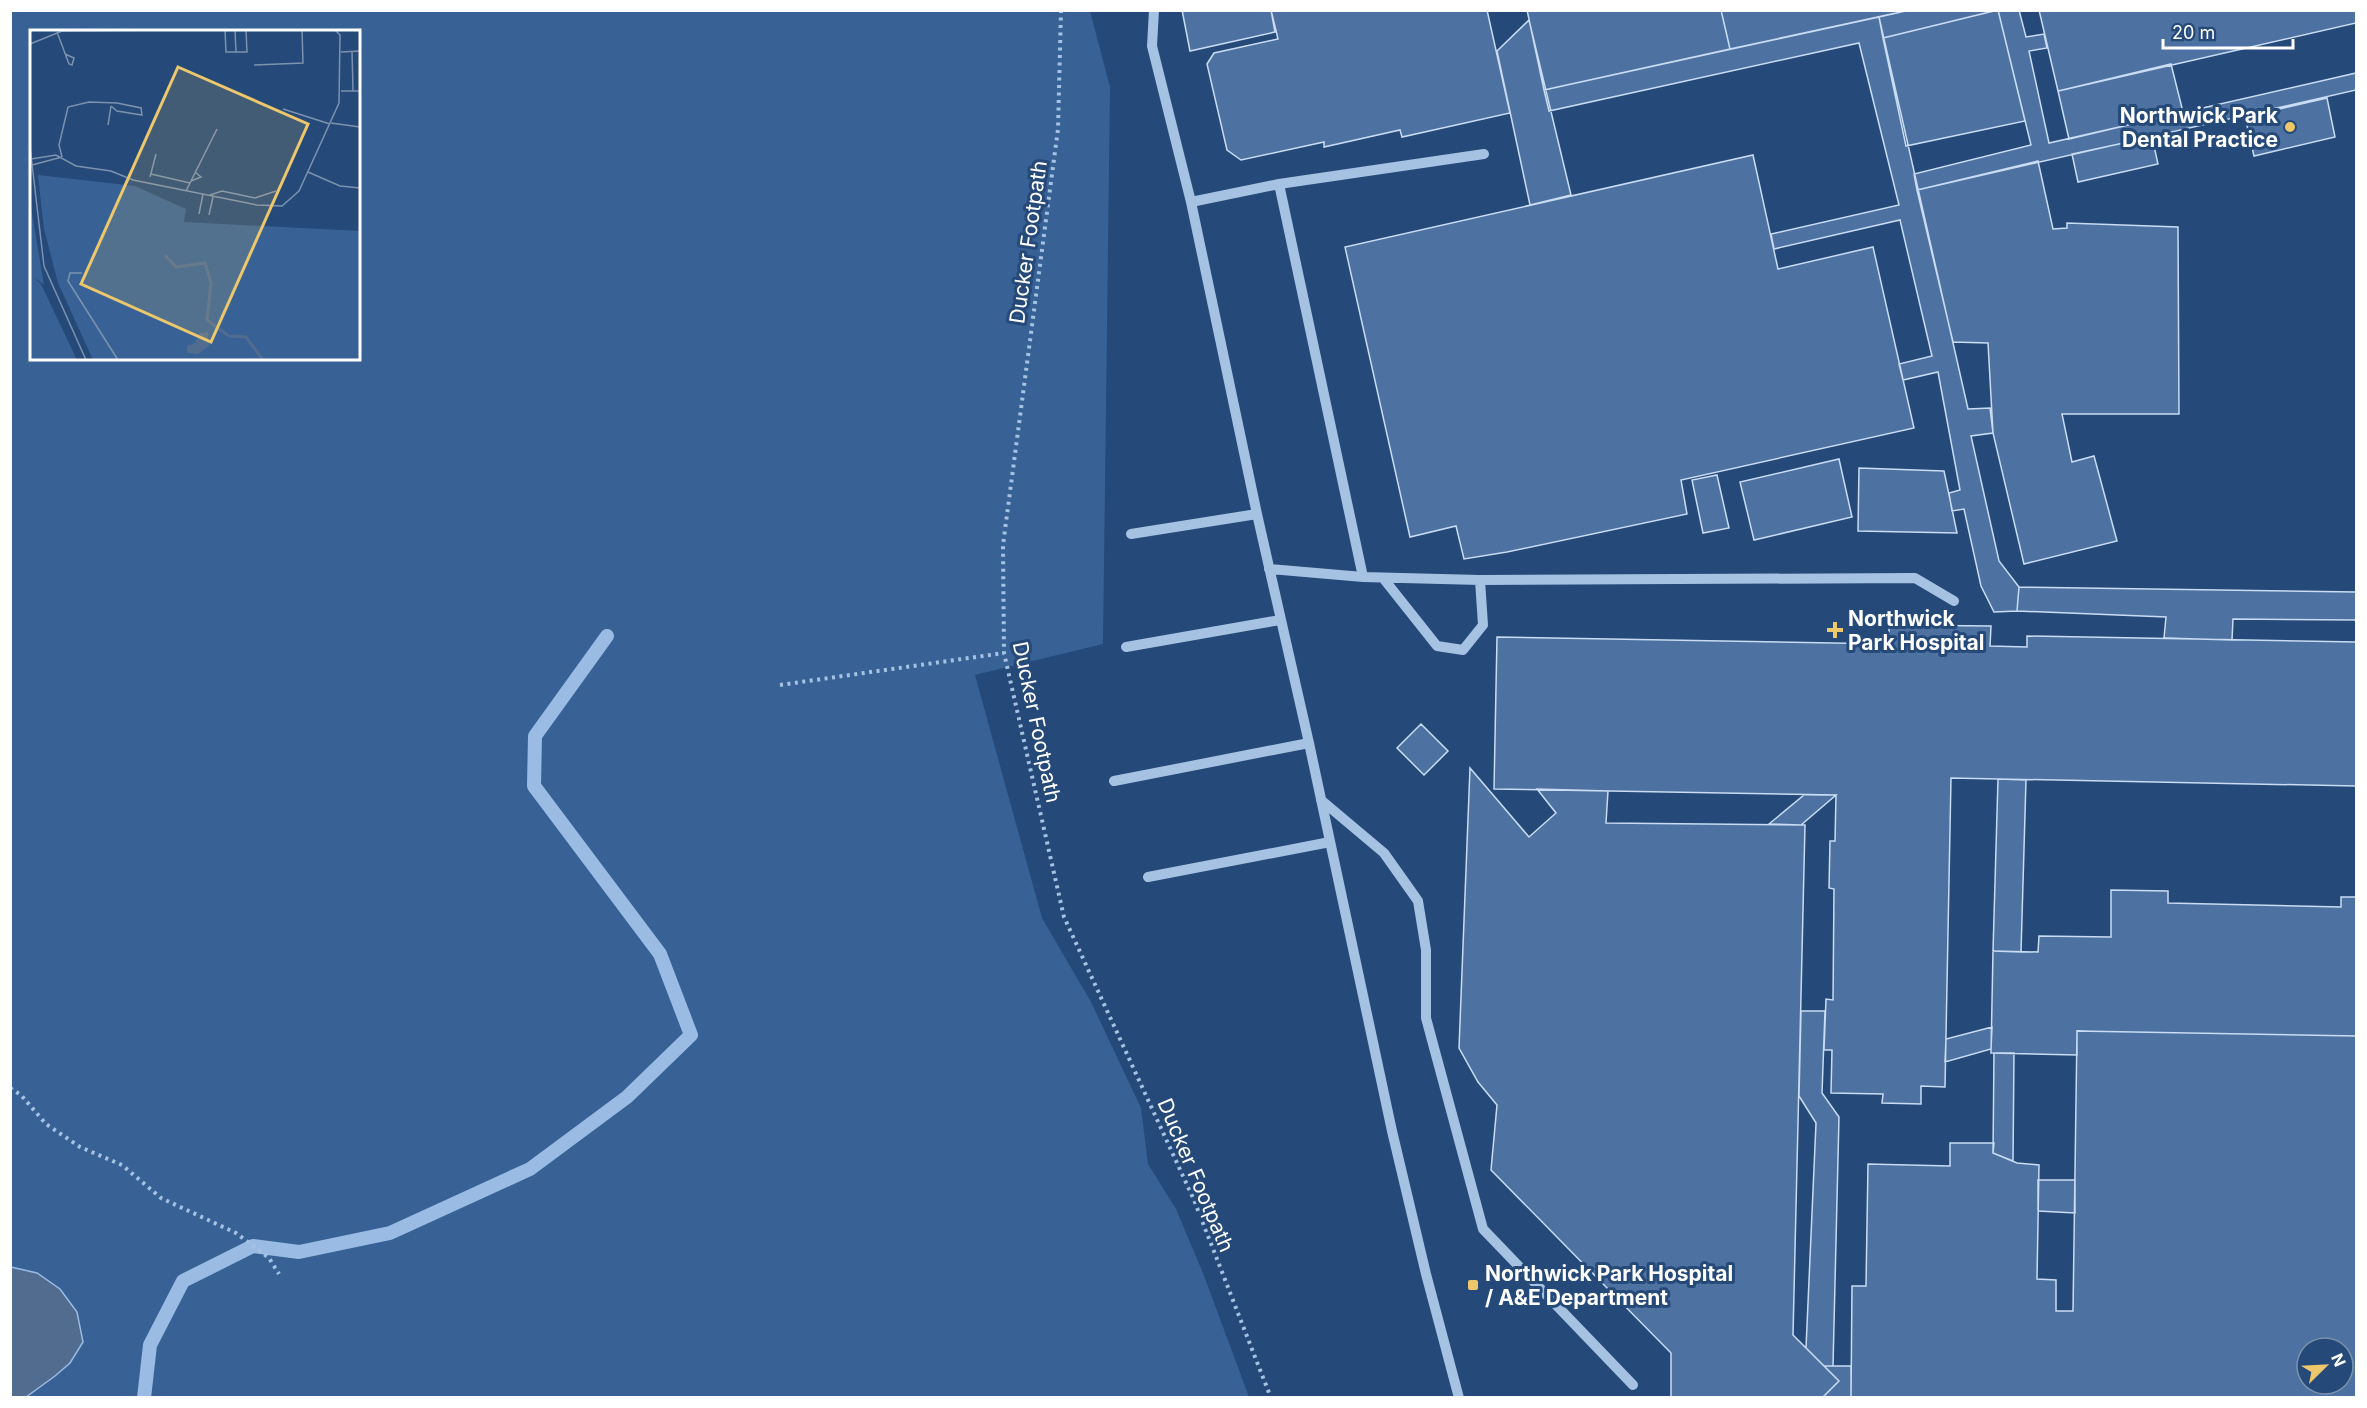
<svg xmlns="http://www.w3.org/2000/svg" width="2367" height="1408" viewBox="0 0 2367 1408" font-family="Inter,sans-serif">
<rect width="100%" height="100%" fill="#254978"/>
<path fill="#386295" fill-rule="evenodd" d="M10,11H1090L1110,87L1103,644L975,675L1042,918L1091,1002L1141,1108L1148,1164L1176,1209L1203,1273L1249,1397H11ZM32,32H358V358H32Z"/>
<path fill="#526c8f" stroke="#9abce4" stroke-width="1.5" d="M11,1267L37,1273L60,1289L77,1312L83,1342L70,1363L55,1376L26,1397H11Z"/>
<g fill="none" stroke-linecap="round" stroke-linejoin="round">
<path stroke="#9abce4" stroke-width="14" d="M144,1398L150,1345L183,1281L253,1246L299,1252L390,1233L530,1169L627,1097L691,1035L660,954L534,786L535,736L607,636"/>
</g>
<path fill="#4d72a1" stroke="#c9dcf3" stroke-width="1.5" fill-rule="evenodd" d="M1182,10H1271L1275,32L1190,51Z
M1271,10H1487L1510,113L1402,137L1400,130L1324,147V142L1241,160L1227,150L1207,64L1214,53L1278,39Z
M1527,10H1721L1730,49L1544,90Z
M1721,10H1910L1730,49Z
M1910,10H1998L1883,38L1879,17Z
M1998,10H2019L2026,37L2044,34L2047,48L2029,51L2049,143L2356,73V90L1917,190L1914,174L2031,145Z
M1998,10L2025,121L1906,146L1883,38Z
M2039,10H2356V23L2058,91Z
M1879,17L1968,409L1990,408L1993,433L1971,436L1999,561L2019,587L2017,611L1994,612L1981,586L1964,509L1952,511L1949,493L1960,490L1938,372L1903,380L1899,364L1932,356L1900,220L1774,249L1771,234L1899,205L1859,43L1549,111L1544,90Z
M1529,20L1571,195L1530,205L1497,51Z
M2171,64L2183,112L2069,139L2058,91Z
M2327,98L2335,137L2254,156L2245,117Z
M2152,137L2158,164L2078,182L2072,154Z
M1753,155L1778,269L1873,247L1914,428L1681,480L1687,514L1507,552L1464,559L1456,526L1410,537L1345,247Z
M2038,161L2053,229L2067,228V223L2178,227L2179,414H2062L2072,462L2094,456L2117,541L2024,564L1993,433L1988,343L1953,342L1917,190Z
M1839,459L1852,517L1754,540L1740,482Z
M1859,468L1944,471L1957,533L1858,531Z
M1717,475L1729,528L1703,533L1692,480Z
M2019,587L2356,592V620L2233,619L2232,640L2164,638L2166,617L2017,611Z
M1889,625L1991,626L1990,646L2027,647V636L2356,642V786L1951,778L1945,1087L1921,1086V1104L1882,1103L1883,1094L1831,1093L1832,1050H1824L1826,999L1833,1000L1834,889L1829,888L1830,841H1835L1836,795L1494,789L1497,637L1889,644Z
M1421,724L1448,751L1424,775L1397,748Z
M1470,768L1529,837L1556,813L1537,789L1608,791L1606,823L1805,825L1793,1335L1839,1381L1822,1398H1671V1353L1491,1170L1497,1105L1478,1082L1459,1048Z
M1998,779L2026,780L2021,952L1993,951Z
M1804,795H1836L1801,825L1769,824Z
M2111,890L2168,891V903L2341,907V897H2356V1036L2077,1031V1055L1991,1053L1993,951L2038,952L2039,936L2111,937Z
M1801,1011H1825L1822,1093L1839,1117L1833,1366H1824L1806,1348L1816,1123L1799,1096Z
M1992,1027L1991,1049L1945,1062L1946,1039Z
M2077,1031L2356,1036V1398H1851L1852,1286H1866L1868,1164L1950,1166V1143H1994L1993,1153L2017,1163L2039,1165L2037,1279L2056,1280V1311H2073ZM2307,1348H2343V1384H2307Z
M1994,1053H2014L2013,1161L1993,1153Z
M2038,1180H2075V1213L2038,1211Z
M1824,1366H1851V1398H1822L1839,1381Z"/>
<g fill="none" stroke-linecap="round" stroke-linejoin="round">
<path stroke="#a6c2e3" stroke-width="4" stroke-dasharray="3 4.5" stroke-linecap="butt" d="M1061,10L1058,129L1003,545L1004,653L1064,917L1194,1200L1271,1398
M780,685L1004,653
M10,1088L21,1095L46,1124L80,1147L122,1165L161,1198L236,1233L269,1258L279,1274"/>
<path stroke="#a6c2e3" stroke-width="10" d="M1154,10L1152,46L1191,202L1257,514L1309,743L1392,1131L1426,1274L1459,1398
M1279,184L1363,577
M1191,202L1279,184L1484,154
M1131,534L1257,514
M1269,569L1363,577L1480,580L1915,578L1954,601
M1383,578L1437,646L1463,650L1483,625L1480,580
M1126,647L1280,620
M1114,781L1309,743
M1321,800L1384,853L1418,901L1426,950V1018L1483,1229L1633,1385
M1148,877L1330,842"/>
</g>
<g fill="#edc76b" stroke="#254978" stroke-width="2">
<circle cx="2290" cy="127" r="6"/>
<path d="M1832 621h6v6h6v6h-6v6h-6v-6h-6v-6h6z"/>
<rect x="1467" y="1279" width="12" height="12" rx="3"/>
</g>
<g text-anchor="middle" dominant-baseline="central" stroke-width="6" stroke-linejoin="round" paint-order="stroke">
<g font-size="21" font-weight="bold" fill="#fff" stroke="#254978" text-anchor="start">
<text x="2278" y="115" text-anchor="end">Northwick Park<tspan x="2278" dy="24">Dental Practice</tspan></text>
<text x="1848" y="618">Northwick<tspan x="1848" dy="24">Park Hospital</tspan></text>
<text x="1485" y="1273">Northwick Park Hospital<tspan x="1485" dy="24">/ A&amp;E Department</tspan></text>
</g>
<g font-size="21" fill="#fff" stroke="#254978">
<text transform="translate(1028 242) rotate(-82)">Ducker Footpath</text>
<text transform="translate(1037 722) rotate(78)">Ducker Footpath</text>
<text transform="translate(1196 1175) rotate(67)">Ducker Footpath</text>
</g>
</g>
<g transform="translate(30 30)">
<rect width="330" height="330" fill="#254978"/>
<path d="M8,145L105,156L156,179L154,192L330,201V330H63L28,253L14,199ZM0,171L14,255L2,246L11,254L47,330H0Z" fill="#386295"/>
<path d="M178,302L179,316L168,324L157,323V316L165,313L170,303Z" fill="#526c8f"/>
<path fill="none" stroke="#526c8f" stroke-width="3" d="M135,225L146,237L175,233L181,253L177,290L199,306L216,307L233,330"/>
<path fill="none" stroke="#7c92ae" stroke-width="1.5" d="M195,0L196,22H217L216,0M205,0L206,22M27,2L39,34L42,35L44,28L35,24M0,14L32,1L128,0M322,21L323,61M311,22L330,21M224,35L273,33L272,0M311,61H330M253,79L300,94M301,93L330,97M78,95L81,76M0,117L14,236L56,330M32,127L29,115L38,77L59,72L87,73L111,78L112,85L87,81L81,76M1,129L26,125L46,136L81,141L103,150L227,175L252,176L269,161L309,73L310,5L305,0M2,135L32,127M278,142L310,156L330,158M121,144L160,153M120,147L126,124M161,151L171,147L165,142M156,161L187,99M180,165L192,161L225,168L246,161M169,184L173,164M179,185L183,167M52,243H40L38,251L88,330"/>
<path fill="#edc76b" fill-opacity="0.15" stroke="#edc76b" stroke-width="3" d="M148,37L278,94L181,312L51,254Z"/>
<rect width="330" height="330" fill="none" stroke="#fff" stroke-width="3"/>
</g>
<rect width="2367" height="1408" fill="none" stroke="#ffffff" stroke-width="24"/>
<g transform="translate(2325 1366) rotate(66)"><circle r="28" fill="#254978" stroke="#7c92ae" stroke-width="1.5"/>
<path d="M0-4.5L10 22L0 15L-10 22Z" fill="#edc76b"/>
<text y="-9" font-size="16" font-weight="bold" text-anchor="middle" fill="#ffffff">N</text>
</g>
<path d="M2163 39v9h130v-9" fill="none" stroke="#ffffff" stroke-width="3"/>
<text x="2172" y="39" font-size="18" fill="#ffffff" stroke="#254978" stroke-width="4.5" paint-order="stroke">20 m</text>
</svg>
